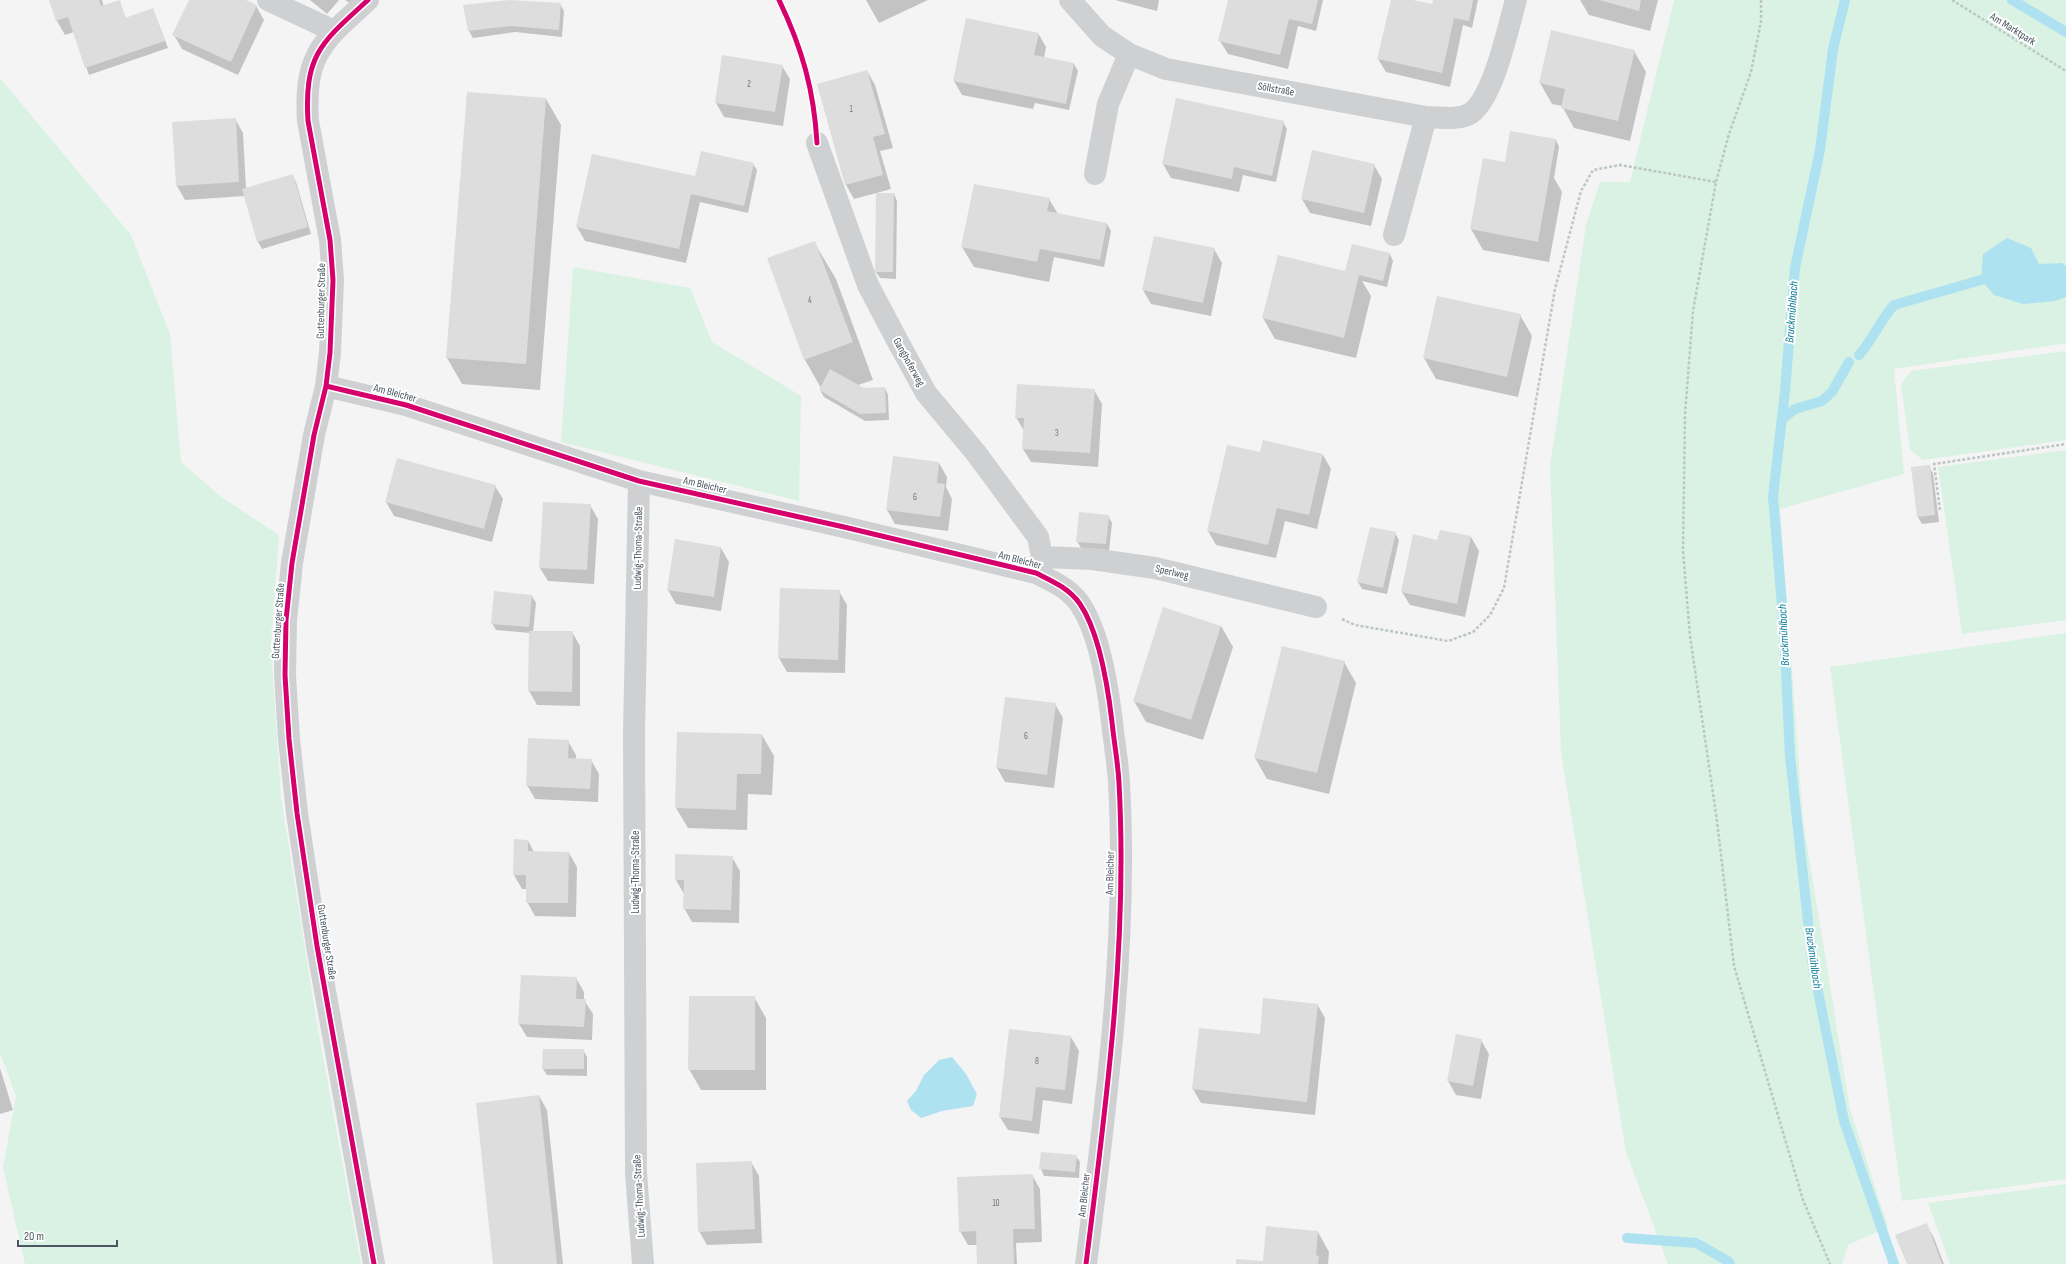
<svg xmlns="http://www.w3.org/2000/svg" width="2066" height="1264" viewBox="0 0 2066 1264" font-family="'Sofia Sans Condensed',sans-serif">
<rect width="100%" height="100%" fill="#f4f4f4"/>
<path fill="#d9f2e3" d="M1674,0H2066V343L1894,369L1904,474L1780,509L1803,820L1850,1109L1888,1227L1848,1245L1842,1264H1668L1626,1152L1561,752L1550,467L1586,225L1600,182H1630Z
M0,78L131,235L170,334L181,462L220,496L279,535L271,647L281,797L316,1018L361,1264H25L3,1167L16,1096L0,1053Z
M573,267L690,288L712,342L801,396L799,501L561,442Z
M2066,351V440L1923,460L1910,450L1901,384L1911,371Z
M2066,450V620L1962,634L1938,467Z
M2066,633V1179L1902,1201L1830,667Z
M2066,1184V1264H1950L1928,1203Z"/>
<path fill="#aee2f0" d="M2007,238L2031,248L2039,264L2062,263L2066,266V297L2055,301L2023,304L1994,295L1981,280L1983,254Z
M952,1057L966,1074L977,1094L973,1106L942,1111L921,1118L911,1110L907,1101L916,1091L924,1075L939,1060Z"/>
<path fill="#0003" d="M50,0H102L104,7L119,1L126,19L153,9L168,48L89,75L74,32L65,35L57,21Z
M190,0H244L256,6L264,20L238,75L182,49L174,35Z
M310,0H339L327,14Z
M345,0H371L362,11Z
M866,0H928L879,23Z
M1115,0H1159L1157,11Z
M1229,0H1323L1316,31L1298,26L1288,69L1228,54L1220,41Z
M1392,0H1408L1434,6V0H1478L1472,28L1463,25L1450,87L1386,72L1378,59Z
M1580,0H1658L1650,31L1589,15Z
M560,4L564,11L562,37L515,32L473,38L469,31Z
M1038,33L1046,47L1044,58L1074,64L1078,71L1069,110L1035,103L1033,109L962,95L954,81Z
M1634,51L1646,72L1630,141L1574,128L1562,106L1552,104L1540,83Z
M782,66L790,79L783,126L724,117L716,103Z
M867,71L875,85L893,148L880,151L891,189L854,199L846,185L818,85Z
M546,99L561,125L540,390L462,384L447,358Z
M235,119L243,133L246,189L292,175L296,182L311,234L262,249L258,242L245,196L185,200L177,186Z
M1283,122L1287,129L1276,182L1243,175L1239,192L1171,178L1163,164Z
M1556,140L1559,147L1554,178L1562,192L1549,262L1483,250L1471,229L1484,159L1506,163Z
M753,164L757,170L748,213L700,202L686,263L585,241L577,227L696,178Z
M1374,165L1382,179L1371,226L1310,213L1302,199Z
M894,194L897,201L896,279L880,278L876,272Z
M1049,199L1058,214L1107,224L1111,231L1104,267L1054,257L1049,282L974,267L962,247Z
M814,242L836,279L873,380L858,385L864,389L885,388L888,395L889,420L865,421L824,397L820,390L821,388L805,360L768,259Z
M1214,249L1222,263L1211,316L1151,304L1143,290Z
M1390,254L1393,261L1387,287L1362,281L1371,296L1356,358L1275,339L1263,318L1347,273Z
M1520,315L1532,336L1518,397L1436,379L1424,358Z
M1094,390L1102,404L1098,467L1031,462L1023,449L1024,431L1016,417Z
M1323,455L1331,469L1317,529L1285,521L1276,558L1216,545L1208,531Z
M939,463L947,477L946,487L952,499L948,531L895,524L887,510Z
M1929,467L1933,473L1939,522L1922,524L1918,517L1913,468Z
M495,486L503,499L492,542L394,516L386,502Z
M590,505L598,519L594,584L548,581L540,568Z
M1108,516L1112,523L1109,551L1081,548L1077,541Z
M1395,533L1399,540L1387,594L1362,589L1358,582Z
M1471,537L1479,551L1465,617L1410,605L1402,592Z
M676,541L721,548L729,562L721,611L676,604L668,590Z
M839,591L847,605L845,673L787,672L779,658Z
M532,596L536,603L533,632H572L580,646V706L537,705L529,691L530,633L496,630L492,623Z
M1221,626L1233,647L1203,740L1146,722L1134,701Z
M1344,662L1356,683L1329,794L1267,779L1255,758Z
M1055,704L1063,718L1054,788L1005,782L997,768Z
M762,735L774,756L772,795L748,794L747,830L688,828L676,808Z
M568,741L576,755V759L591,760L599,774L598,802L535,799L527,785Z
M528,841L534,852L569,853L577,867L576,917L535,916L527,902V889H522L514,875Z
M732,857L740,871L739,923L692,922L684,908V894L676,880Z
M576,978L584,992V1000L593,1014L592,1040L527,1037L519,1024Z
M754,997L766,1018V1090H701L689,1069Z
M1317,1004L1325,1018L1315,1115L1201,1103L1193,1089L1200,1029L1261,1035Z
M1071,1037L1079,1051L1072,1104L1043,1100L1039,1134L1008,1130L1000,1117Z
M1481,1040L1489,1054L1481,1099L1456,1095L1448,1081Z
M583,1050L587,1057V1076L547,1075L543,1069Z
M0,1068L13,1110L0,1114Z
M539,1096L547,1110L563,1264H494Z
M1076,1156L1080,1162L1079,1178L1044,1176L1041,1169Z
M751,1162L759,1176L762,1243L707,1245L699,1231Z
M1032,1175L1040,1189L1042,1242L1016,1243L1017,1264H978L977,1245H968L960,1231Z
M1926,1224L1934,1238L1944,1264H1908Z
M1318,1232L1329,1252L1328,1264H1237L1264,1262Z"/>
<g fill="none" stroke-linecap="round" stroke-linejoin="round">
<path stroke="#aee2f0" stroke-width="10" d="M1845,0L1833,49L1820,150L1795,268L1785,391L1773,497L1784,629L1790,756L1813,967L1844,1121L1894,1264
M2012,0L2066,32
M1859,355C1873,340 1880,320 1894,305L1981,280
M1782,419L1795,409L1822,401L1832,392L1849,362
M1627,1238L1696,1243L1728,1261L1730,1264"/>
</g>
<path fill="#ddddde" d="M49,0H99L101,6L120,0L125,18L153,8L165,41L85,68L68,17L56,21Z
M189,0H246L257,5L231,62L172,35Z
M509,0L561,3L559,30L510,26L468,31L463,5Z
M1228,0H1318L1312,24L1289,19L1280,55L1218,41Z
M1391,0H1413L1432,4L1433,0H1473L1469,21L1454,18L1442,73L1377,59Z
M1599,0H1641L1639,11Z
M966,18L1039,33L1034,55L1074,63L1066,104L953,81Z
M1551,30L1635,50L1618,121L1561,108L1565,89L1539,83Z
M722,55L783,65L775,112L715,103Z
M867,70L885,134L873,137L883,175L845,185L817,84Z
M467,92L546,98L526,364L446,358Z
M1176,98L1284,121L1272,176L1234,167L1232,179L1162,164Z
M236,118L239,182L176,186L172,122Z
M1510,131L1556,139L1538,242L1470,229L1483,158L1505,162Z
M1312,150L1375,164L1364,213L1301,199Z
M701,151L754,163L744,206L691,194L679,249L576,227L592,154L695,176Z
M293,174L308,227L257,242L242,189Z
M974,184L1050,198L1047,211L1107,223L1100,260L1040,249L1037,262L961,247Z
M876,193H894L893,272H875Z
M1154,236L1215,248L1203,303L1142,290Z
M815,241L853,342L804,360L767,258Z
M1352,244L1390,253L1383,281L1359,275L1344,338L1262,318L1278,255L1345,271Z
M1437,296L1521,314L1507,377L1423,358Z
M830,369L864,388L885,387L886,413L860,414L819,390Z
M1017,384L1095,389L1090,453L1022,449L1024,418H1015Z
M1263,440L1323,454L1309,515L1277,508L1268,545L1207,531L1227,445L1260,452Z
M893,456L939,462L937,483L945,484L940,517L886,510Z
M397,458L496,485L484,529L385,502Z
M1930,465L1935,515L1917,517L1911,467Z
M543,502L591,504L587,570L539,568Z
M1079,512L1109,515L1106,544L1076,542Z
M1370,527L1396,532L1383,588L1357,582Z
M1440,530L1471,536L1457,604L1401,592L1413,534L1437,540Z
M675,539L721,547L714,597L667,590Z
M780,588L840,590L838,660L778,658Z
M494,591L532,595L529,627L491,624Z
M1163,607L1221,626L1191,720L1133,701Z
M529,631H573L572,692L528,691Z
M1282,646L1345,661L1317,773L1254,758Z
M1005,697L1056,703L1047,775L996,768Z
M677,732L762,734L761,774H737L736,810L675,808Z
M528,738L569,740L568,758L592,759L590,789L526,786Z
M514,839L528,840V851L569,852L568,903H526V875H513Z
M675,854L733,856L731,910L683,909L684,880H675Z
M521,975L577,977L576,999H586L584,1027L518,1024Z
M689,996H755V1070H688Z
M1263,998L1318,1004L1307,1102L1192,1089L1199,1028L1260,1034Z
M1009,1029L1071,1036L1065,1090L1036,1087L1032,1121L999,1117Z
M1456,1034L1482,1039L1473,1086L1447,1081Z
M543,1049H584V1069H542Z
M539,1095L557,1264H493L476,1103Z
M1041,1152L1077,1155L1075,1172L1039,1169Z
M752,1161L755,1229L698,1232L696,1163Z
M1033,1174L1035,1229H1013L1014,1264H977L976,1231L959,1232L957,1177Z
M1927,1223L1942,1264H1907L1895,1235Z
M1266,1226L1318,1231L1316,1255L1319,1256L1318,1264H1236V1259L1263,1261Z"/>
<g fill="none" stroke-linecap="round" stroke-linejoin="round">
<path stroke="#bcc7c4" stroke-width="2.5" stroke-dasharray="3 2" stroke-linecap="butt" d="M1761,0V21L1751,72L1729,134L1716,182L1693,311L1685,414L1683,551L1690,636L1717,821L1734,966L1803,1200L1830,1264
M1952,0L2066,71
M1940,510L1934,464L2066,444
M1342,619L1355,625L1448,641L1473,632L1490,615L1504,588L1555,289L1581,191L1593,170L1620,165L1716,182"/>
<path stroke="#ced0d2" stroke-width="22" d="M268,0L334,31
M368,0C322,42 304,54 308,121L330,240L333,280L330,353L326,386L314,435L292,563L286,620L285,675L289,739L297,813L317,946L374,1264
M1070,0L1102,36L1129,54L1166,69L1426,117C1440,117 1459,121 1471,113C1494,97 1508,27 1516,0
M817,143L868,285L897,340L926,393L976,453L1038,537L1042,557
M1095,174L1108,104L1129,54
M1394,235L1426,117
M326,386L406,405L639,481L844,527L1036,573C1052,581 1069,588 1080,604C1099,632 1108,688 1112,722C1114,742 1118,763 1119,783C1128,944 1106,1105 1086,1264
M639,481L634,735L636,1173L643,1264
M1037,571L1042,557L1092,559L1155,568L1316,607"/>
<g stroke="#fff" stroke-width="8">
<path id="cycleway" d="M368,0C322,42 304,54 308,121L330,240L333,280L330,353L326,386L314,435L292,563L286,620L285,675L289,739L297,813L317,946L374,1264
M779,0C802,48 814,90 817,143
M326,386L406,405L639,481L844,527L1036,573C1052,581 1069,588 1080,604C1099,632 1108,688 1112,722C1114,742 1118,763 1119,783C1128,944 1106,1105 1086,1264"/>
</g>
<use href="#cycleway" stroke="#d6006c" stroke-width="5"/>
</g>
<g text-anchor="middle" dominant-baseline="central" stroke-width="4" stroke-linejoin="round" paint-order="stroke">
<g font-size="9" fill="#707881">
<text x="749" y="84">2</text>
<text x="851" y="109">1</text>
<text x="810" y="300">4</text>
<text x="1057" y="433">3</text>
<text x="915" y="497">6</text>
<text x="1026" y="736">6</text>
<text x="1037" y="1061">8</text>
<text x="996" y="1203">10</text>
</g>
<g font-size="11" fill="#4a5661" stroke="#fff">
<text transform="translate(2013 29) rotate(32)">Am Marktpark</text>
<text transform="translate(1276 89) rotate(10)">Söllstraße</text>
<text transform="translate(321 301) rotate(-89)">Guttenburger Straße</text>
<text transform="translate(909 362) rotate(61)">Ganghoferweg</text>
<text transform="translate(395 393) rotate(15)">Am Bleicher</text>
<text transform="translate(705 485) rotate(13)">Am Bleicher</text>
<text transform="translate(638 548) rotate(-89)">Ludwig-Thoma-Straße</text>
<text transform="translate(1020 560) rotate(15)">Am Bleicher</text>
<text transform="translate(1172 572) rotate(13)">Sperlweg</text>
<text transform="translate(278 621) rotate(-86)">Guttenburger Straße</text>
<text transform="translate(635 872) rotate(-90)">Ludwig-Thoma-Straße</text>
<text transform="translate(1110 873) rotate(-89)">Am Bleicher</text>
<text transform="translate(327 942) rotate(81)">Guttenburger Straße</text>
<text transform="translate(1084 1195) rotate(-84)">Am Bleicher</text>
<text transform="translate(639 1196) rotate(-93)">Ludwig-Thoma-Straße</text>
</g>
<g font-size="12" font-style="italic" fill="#0c7c9b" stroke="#fff">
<text transform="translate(1792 312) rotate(-86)">Bruckmühlbach</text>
<text transform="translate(1784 635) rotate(-93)">Bruckmühlbach</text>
<text transform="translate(1813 958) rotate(82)">Bruckmühlbach</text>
</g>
</g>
<path d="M18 1240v6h99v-6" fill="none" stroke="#4a5661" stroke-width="2"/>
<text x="24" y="1240" font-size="12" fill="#4a5661" stroke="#ffffff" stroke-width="3" paint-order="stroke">20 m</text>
</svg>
